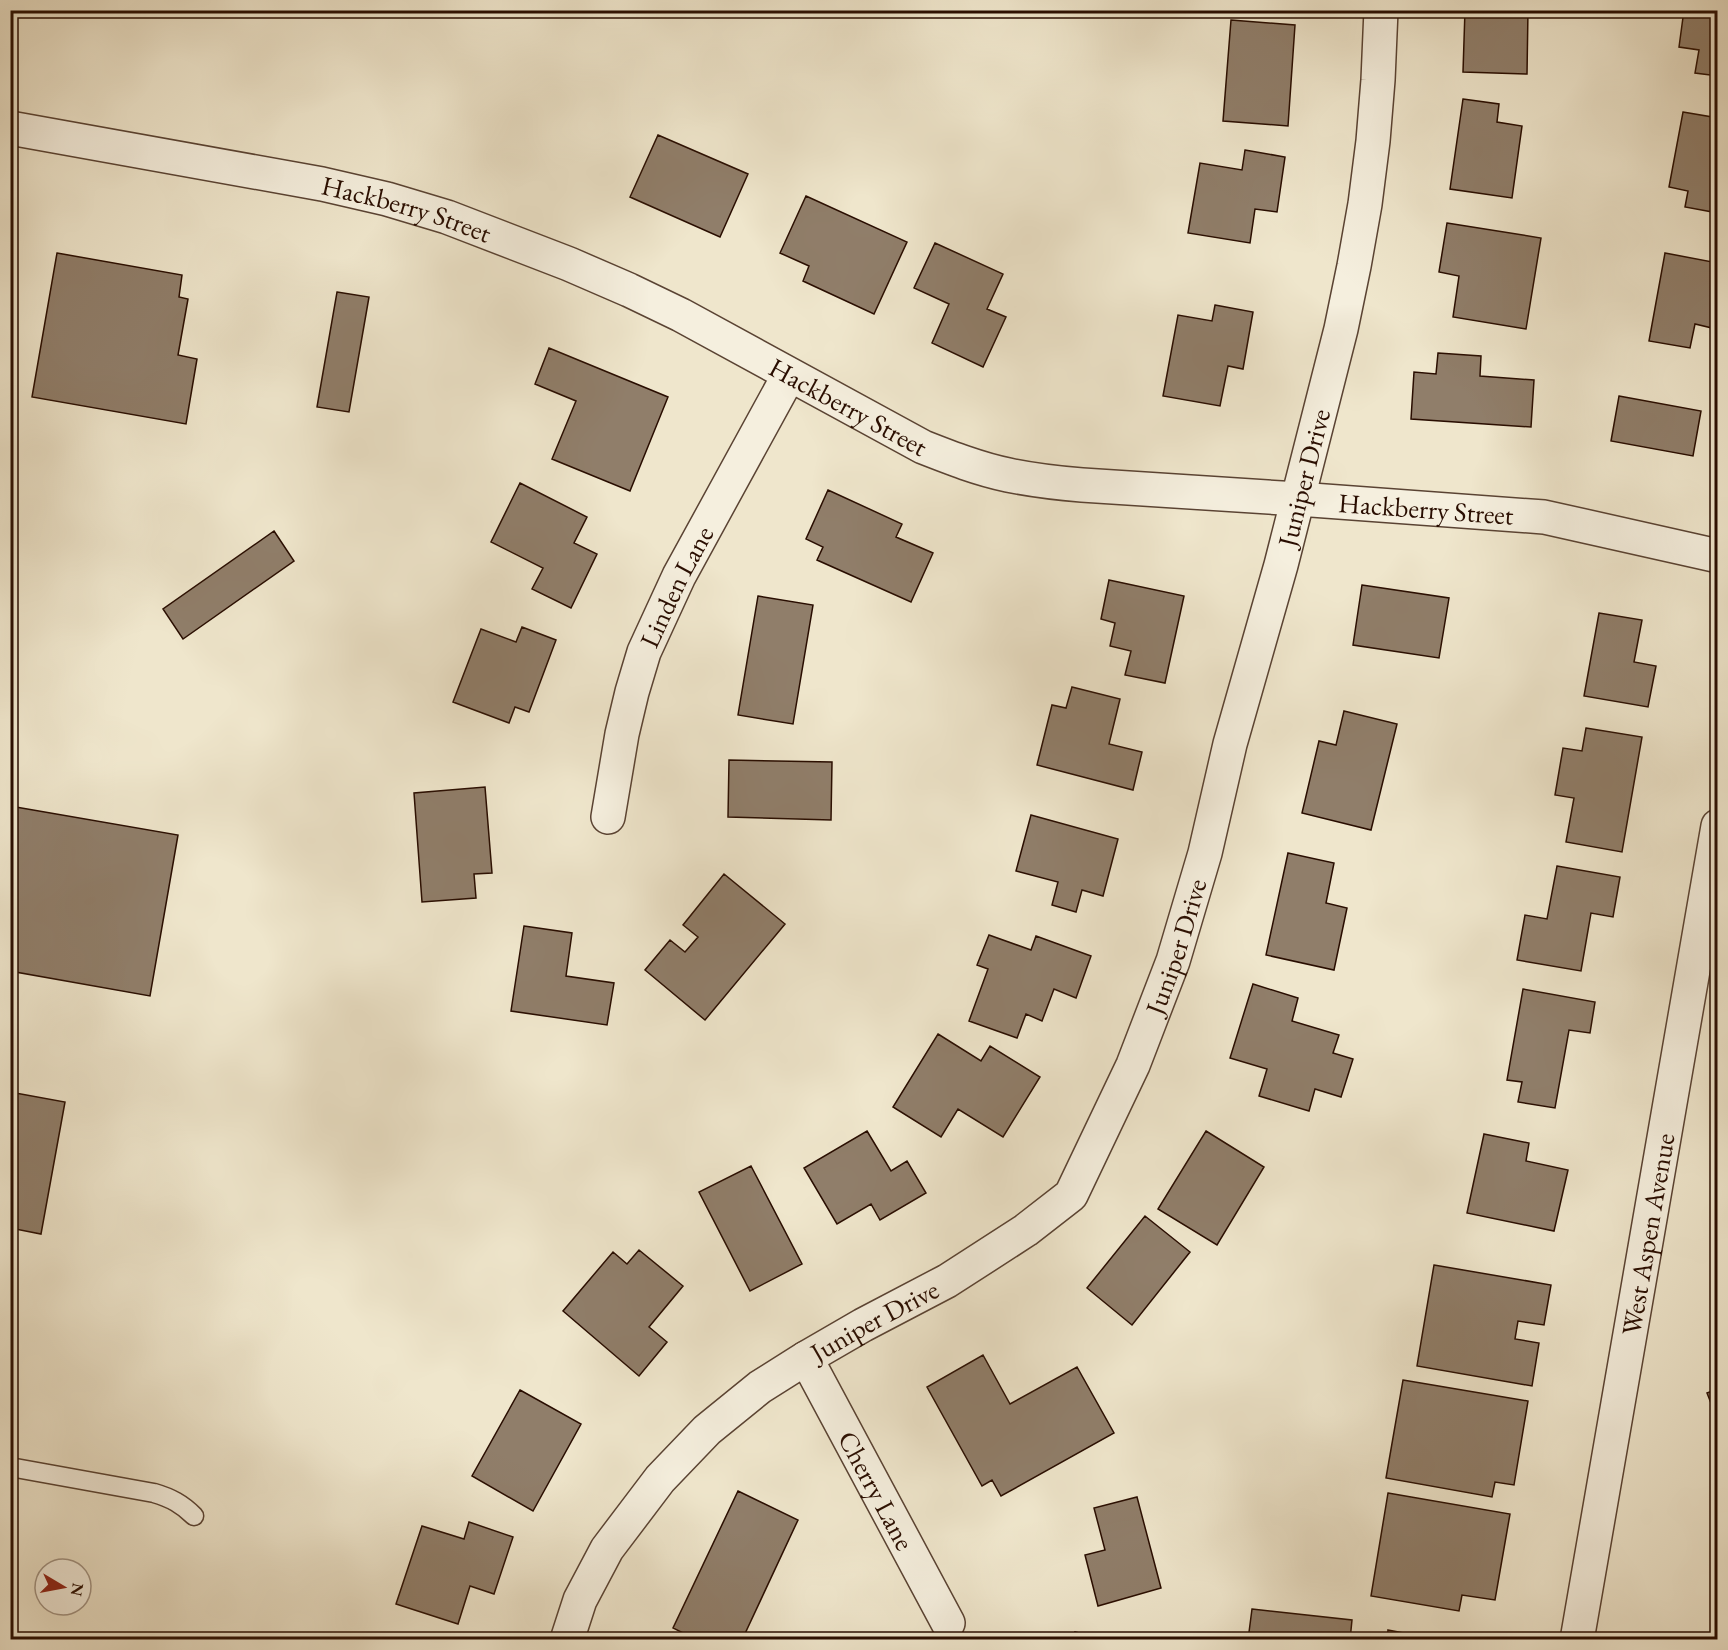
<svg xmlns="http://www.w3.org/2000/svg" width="1728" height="1650" viewBox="0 0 1728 1650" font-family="'EB Garamond',serif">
<rect width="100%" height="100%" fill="#efe6cc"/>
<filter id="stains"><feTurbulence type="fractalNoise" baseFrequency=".00333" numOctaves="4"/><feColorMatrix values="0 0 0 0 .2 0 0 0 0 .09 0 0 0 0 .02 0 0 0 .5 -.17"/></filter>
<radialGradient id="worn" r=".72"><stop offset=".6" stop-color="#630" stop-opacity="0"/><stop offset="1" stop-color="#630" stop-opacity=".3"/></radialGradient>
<path fill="#907e6a" stroke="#290d00" stroke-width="1.5" d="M1465,10H1528L1527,74L1463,72Z
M1684,10H1718V76L1695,73L1699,50L1679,47Z
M1231,20L1295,25L1288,126L1223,121Z
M1463,99L1499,104L1497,122L1522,126L1512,198L1450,189Z
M1683,112L1718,118V213L1685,207L1688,191L1669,187Z
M658,135L748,174L720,237L630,197Z
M1245,150L1285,157L1277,212L1255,209L1250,243L1188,233L1200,163L1242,170Z
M806,196L907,242L874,314L803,281L809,266L780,253Z
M1447,223L1541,238L1526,329L1453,317L1459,276L1439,272Z
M935,243L1003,274L987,309L1006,317L983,367L932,343L949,304L914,288Z
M57,253L182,275L179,297L188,299L178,355L197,359L186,424L32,397Z
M1665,253L1718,263V297L1712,328L1695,324L1690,348L1649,341Z
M337,292L369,297L349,412L317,407Z
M1215,305L1253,312L1243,369L1228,366L1220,406L1163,396L1178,315L1212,321Z
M549,348L668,397L630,491L552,459L576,401L535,384Z
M1438,353L1481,356L1480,376L1534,380L1531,427L1411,419L1414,372L1436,374Z
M1619,396L1701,411L1693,456L1611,441Z
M520,483L587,517L574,543L597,554L571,608L532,589L543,568L491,542Z
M828,490L902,524L896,537L933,553L911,602L817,560L823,547L806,539Z
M274,531L294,561L183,639L163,609Z
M1109,580L1184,596L1165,683L1125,675L1131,651L1110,646L1115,623L1101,619Z
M1362,585L1449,598L1439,658L1353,645Z
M758,596L813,605L793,724L738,715Z
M1599,613L1642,620L1634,662L1656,666L1648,707L1584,696Z
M522,627L556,640L529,712L515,707L509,723L453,702L481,629L516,642Z
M1072,687L1120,699L1109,744L1142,752L1133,790L1037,765L1052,705L1066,708Z
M1344,711L1397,724L1371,830L1302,813L1319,741L1336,745Z
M1586,728L1642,737L1622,852L1566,842L1574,798L1555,795L1563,748L1582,751Z
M729,760L832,762L831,820L728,817Z
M485,787L492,873L474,874L476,898L422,902L414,793Z
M10,806L178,835L150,996L10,971Z
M1031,815L1118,839L1103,896L1082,890L1076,912L1052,905L1058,882L1016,871Z
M1288,853L1334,863L1326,903L1347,908L1334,970L1266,955Z
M1557,866L1620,877L1613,917L1591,913L1581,971L1517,960L1525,915L1547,919Z
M724,874L785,924L705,1020L645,970L670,940L685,952L698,937L683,925Z
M524,926L572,933L566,976L614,983L607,1025L511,1011Z
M989,935L1031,950L1036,936L1091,956L1076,998L1054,989L1042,1021L1026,1014L1017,1038L969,1021L988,969L977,965Z
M1253,984L1298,998L1292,1021L1339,1035L1333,1053L1353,1059L1341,1097L1315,1089L1309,1111L1259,1096L1267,1069L1230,1058Z
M1523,989L1595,1002L1590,1033L1569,1030L1555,1108L1518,1102L1522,1082L1507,1080Z
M938,1034L981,1061L990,1046L1040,1077L1003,1137L958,1109L941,1137L893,1107Z
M10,1092L65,1102L41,1234L10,1228Z
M867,1131L891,1171L907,1161L926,1193L880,1220L871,1204L837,1224L804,1168Z
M1206,1131L1264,1167L1217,1245L1158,1209Z
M1484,1134L1529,1143L1526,1161L1568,1170L1554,1231L1467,1213Z
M751,1166L802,1264L750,1291L699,1192Z
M1145,1216L1190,1252L1132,1325L1087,1288Z
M639,1250L683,1286L649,1327L667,1342L639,1376L563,1311L613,1252L627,1264Z
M1434,1265L1551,1285L1544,1325L1518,1321L1515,1339L1539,1343L1532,1386L1417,1366Z
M983,1355L1010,1404L1077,1367L1114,1433L1001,1496L992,1480L982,1486L927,1387Z
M1403,1380L1528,1401L1514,1485L1495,1482L1492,1497L1386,1478Z
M1718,1389V1421L1707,1393Z
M520,1390L581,1424L533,1511L472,1476Z
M738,1491L798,1520L742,1640H697L673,1628Z
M1388,1493L1510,1514L1495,1600L1462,1595L1459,1611L1371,1596Z
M1137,1497L1161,1588L1098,1606L1085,1555L1105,1550L1094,1508Z
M469,1522L513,1537L494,1594L470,1586L458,1624L396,1604L422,1526L464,1539Z
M1252,1609L1352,1620L1350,1640H1248Z
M1388,1630L1440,1640H1387Z
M1075,1632L1110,1640H1074Z"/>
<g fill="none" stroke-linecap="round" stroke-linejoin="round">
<g stroke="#5a4333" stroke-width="21">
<path id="lane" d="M10,1467L154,1493C171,1498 182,1504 194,1516"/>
</g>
<g stroke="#5a4333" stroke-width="36">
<g id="street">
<path id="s1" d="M10,128L322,184L387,199L447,217L569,264L629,290L681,315L923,447C951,458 979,469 1008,475C1032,480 1057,483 1082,485L1298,499L1544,517L1718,556"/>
<path id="s2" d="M608,817L622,734L632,692L644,652L679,576L789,375"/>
<path id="s3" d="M806,1358L948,1623"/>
<path id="s4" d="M567,1640L580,1600L607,1549L660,1479L707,1430L760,1387L806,1358L863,1325L947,1281L1026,1230L1071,1195L1133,1065L1173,961L1205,853L1230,744L1281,565L1341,329L1354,266L1365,204L1373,141L1378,80L1381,10"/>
<path id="s5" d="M1577,1640L1718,826"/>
</g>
</g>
<use href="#lane" stroke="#f5efde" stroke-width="18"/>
<use href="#street" stroke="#f5efde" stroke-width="33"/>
</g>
<g text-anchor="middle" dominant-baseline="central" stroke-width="4.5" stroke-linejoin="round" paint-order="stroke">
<g font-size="27" fill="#290d00" stroke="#f5efde">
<text stroke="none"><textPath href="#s1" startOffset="405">Hackberry Street</textPath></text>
<text stroke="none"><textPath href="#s1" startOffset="891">Hackberry Street</textPath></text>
<text stroke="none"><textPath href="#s4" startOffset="1446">Juniper Drive</textPath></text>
<text stroke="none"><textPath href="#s1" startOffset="1485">Hackberry Street</textPath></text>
<text stroke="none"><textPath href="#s2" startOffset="242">Linden Lane</textPath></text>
<text stroke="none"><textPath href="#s4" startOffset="960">Juniper Drive</textPath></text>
<text stroke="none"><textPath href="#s5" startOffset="412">West Aspen Avenue</textPath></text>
<text stroke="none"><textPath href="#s4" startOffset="456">Juniper Drive</textPath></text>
<text stroke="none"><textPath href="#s3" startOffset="150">Cherry Lane</textPath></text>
</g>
</g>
<rect width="1728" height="1650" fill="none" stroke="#efe6cc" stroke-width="36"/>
<rect x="12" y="12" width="1704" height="1626" fill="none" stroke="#290d00" stroke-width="3"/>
<rect x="18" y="18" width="1692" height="1614" fill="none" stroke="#290d00" stroke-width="1.5"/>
<g transform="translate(63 1587) rotate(100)"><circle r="28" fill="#f5efde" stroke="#a39585" stroke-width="1.5"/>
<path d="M0-4.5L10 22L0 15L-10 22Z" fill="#8f2418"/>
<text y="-9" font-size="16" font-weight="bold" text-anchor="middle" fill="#290d00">N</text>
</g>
<rect width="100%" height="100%" filter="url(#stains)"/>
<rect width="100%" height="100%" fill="url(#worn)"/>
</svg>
